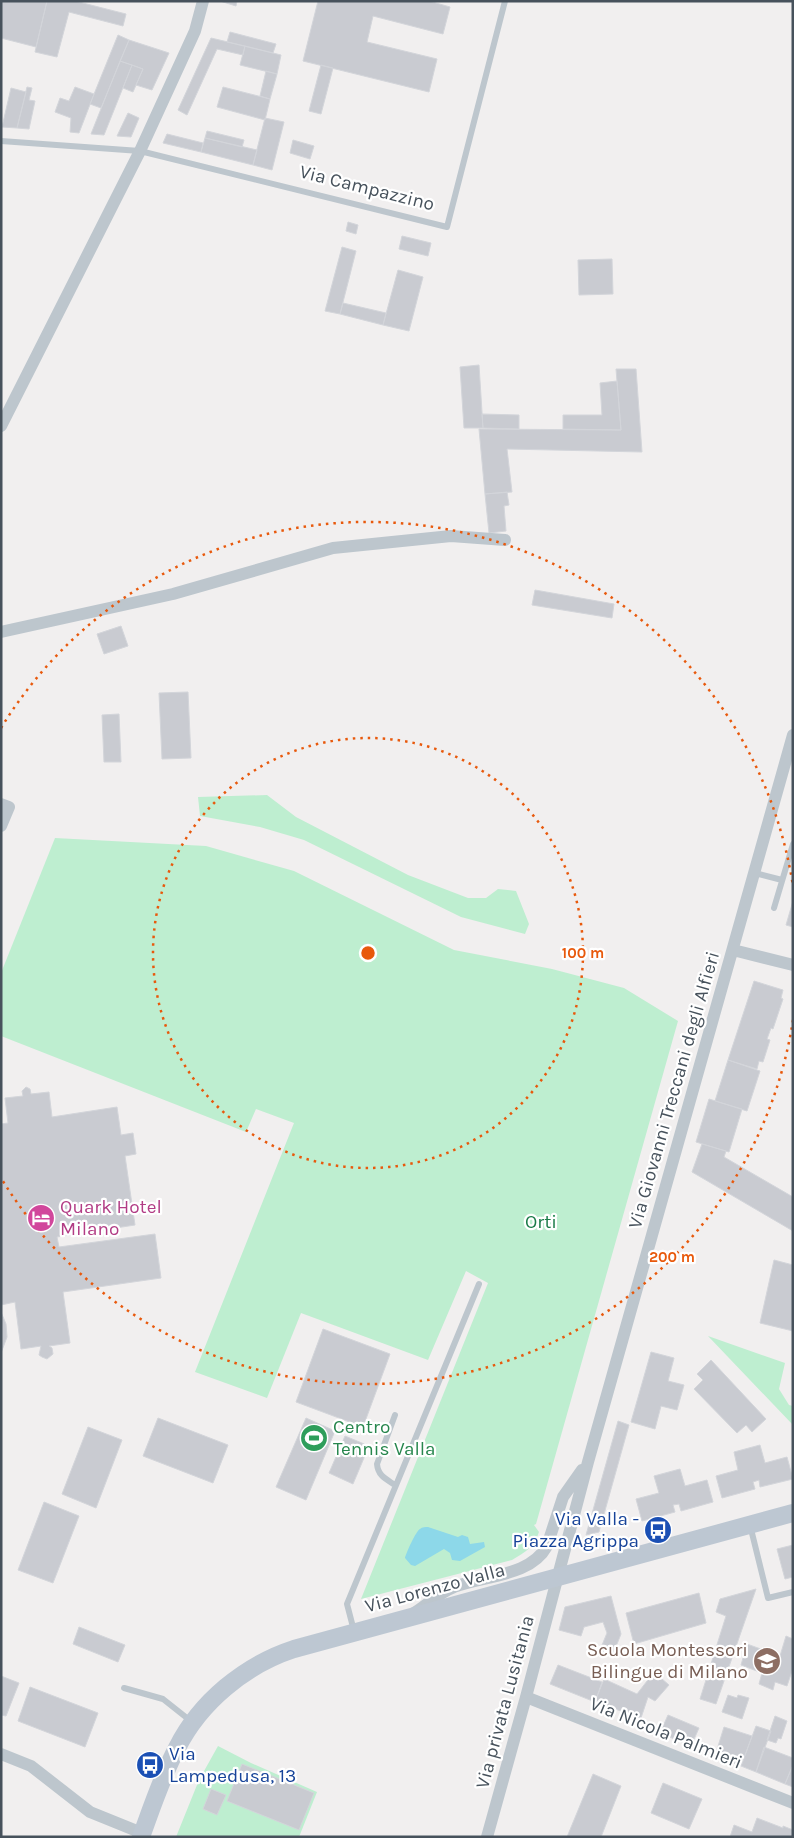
<svg xmlns="http://www.w3.org/2000/svg" width="794" height="1838" viewBox="0 0 794 1838" font-family="Karla,sans-serif">
<rect width="100%" height="100%" fill="#f1efef"/>
<path fill="#beeed0" d="M267,795L296,817L408,875L468,898H486L498,889L516,891L529,924L525,934L461,917L304,840L260,827L200,816L198,797Z
M55,838L206,846L294,871L454,950L552,969L624,988L678,1021L536,1524L534,1525L539,1532C534,1547 526,1552 512,1560L361,1599L488,1283L466,1271L428,1360L301,1313L267,1398L195,1372L294,1123L256,1109L246,1132L1,1036V973Z
M708,1336L785,1363L779,1389L789,1405L793,1406V1425Z
M218,1746L251,1763L317,1792L299,1837H176L199,1780Z"/>
<path fill="#8dd8e9" d="M428,1527L458,1537L462,1535L468,1537L470,1544L484,1542L485,1547L460,1561L452,1560L450,1553L444,1549L415,1566L411,1565L405,1558C406,1553 416,1531 420,1529C422,1527 426,1527 428,1527Z"/>
<path fill="#c9cbd1" stroke="#d3d5da" d="M1,1H47L36,47L1,38Z
M47,1H75L126,14L123,26L69,12L57,57L35,52Z
M220,1H237L236,6Z
M318,1H429L450,7L443,34L373,16L367,42L437,59L429,92L303,61Z
M230,32L276,44L273,53L227,42Z
M118,35L129,40L101,108L90,104Z
M211,38L245,46L243,55L217,49L187,115L178,110Z
M129,40L169,53L152,90L136,85L143,69L120,61Z
M245,46L281,55L277,74L240,65Z
M120,61L132,65L104,135L91,134Z
M132,65L143,69L133,92L123,88Z
M321,65L333,68L321,114L309,111Z
M266,71L277,74L270,99L260,96Z
M27,87L32,88L29,100L35,101L29,129L17,128Z
M75,87L94,94L79,133L70,132L71,118L55,112L60,98L69,101Z
M223,87L270,99L265,120L217,107Z
M11,88L26,92L17,128L2,127Z
M128,113L139,118L131,137L117,136Z
M265,118L284,122L272,170L253,165Z
M207,131L244,140L242,147L205,138Z
M167,134L203,143L201,152L163,143Z
M205,138L257,150L253,165L201,152Z
M293,140L314,146L310,159L290,153Z
M348,222L358,225L356,234L346,231Z
M402,236L431,243L428,256L399,249Z
M342,247L356,251L340,314L325,311Z
M612,259L613,294L579,295L578,260Z
M398,270L423,277L409,331L383,325Z
M343,303L386,313L383,325L340,314Z
M479,365L483,428H464L460,367Z
M616,369H636L642,452L507,449L512,492L485,494L479,429L621,430Z
M617,381L621,430L563,429V415H602L600,383Z
M482,414L519,415V429L483,428Z
M507,492L509,505L504,506L506,531L489,533L485,494Z
M535,590L614,604L612,618L532,605Z
M121,626L128,646L104,654L97,634Z
M188,692L191,758L162,759L159,693Z
M119,714L121,762H104L102,715Z
M793,901V927L786,925Z
M754,981L783,990L781,998L783,999L773,1029L771,1028L767,1039L770,1040L763,1062L759,1061L757,1069L728,1060Z
M728,1060L760,1071L747,1111L715,1101Z
M26,1087L30,1089L31,1094L49,1092L52,1117L117,1107L121,1135L133,1133L136,1154L125,1156L135,1225L57,1237L59,1247L155,1234L161,1278L63,1292L70,1343L49,1346L52,1348L53,1354L47,1359L42,1357L39,1355L41,1346L21,1349L15,1302L1,1305V1124L8,1123L5,1098L23,1096L22,1091Z
M709,1099L742,1109L729,1152L696,1142Z
M702,1144L726,1151L724,1157L793,1197V1231L692,1172Z
M774,1260L793,1265V1331L760,1323Z
M1,1312L6,1324L7,1337L1,1353Z
M323,1329L390,1354L363,1427L296,1402Z
M651,1352L674,1358L668,1381L684,1385L677,1410L661,1406L655,1429L631,1422Z
M711,1360L766,1419L752,1432L746,1425L737,1433L694,1389L703,1380L697,1374Z
M158,1418L228,1445L213,1483L143,1456Z
M306,1418L335,1431L306,1500L276,1487Z
M618,1421L629,1425L599,1532L586,1535Z
M88,1427L122,1440L96,1508L62,1494Z
M345,1436L369,1446L353,1484L329,1473Z
M760,1445L765,1463L787,1457L793,1479L760,1487L759,1480L753,1482L755,1489L722,1498L716,1476L738,1470L734,1452Z
M680,1469L685,1486L707,1480L713,1502L681,1511L679,1504L673,1505L675,1512L642,1521L636,1499L659,1493L654,1476Z
M44,1502L79,1516L53,1583L18,1570Z
M793,1545V1577L785,1579L777,1549Z
M756,1589L716,1704L700,1699L726,1616L716,1612L720,1599Z
M699,1593L706,1623L634,1644L626,1613Z
M611,1596L621,1634L613,1654L600,1650L607,1633L603,1622L584,1627L581,1636L559,1630L565,1607Z
M79,1627L125,1645L118,1662L73,1644Z
M786,1636L793,1639V1668L787,1686L775,1682L773,1690L759,1684L762,1673L741,1665L747,1644L780,1656Z
M558,1665L602,1682L595,1702L550,1684Z
M654,1672L669,1685L655,1701L648,1697L641,1718L595,1702L604,1679L637,1694Z
M1,1676L19,1683L6,1716L1,1715Z
M30,1687L98,1713L85,1747L18,1721Z
M728,1695L737,1698L738,1695L749,1698L742,1719L722,1712Z
M668,1715L699,1728L691,1746L660,1733Z
M775,1716L787,1721L781,1739L778,1738L776,1743L767,1740Z
M756,1726L771,1731L756,1772L741,1766Z
M724,1727L752,1736L741,1766L715,1756Z
M764,1747L793,1758V1765L785,1784L756,1772Z
M242,1764L314,1793L299,1830L227,1801Z
M792,1767L793,1768V1787L785,1784Z
M593,1774L621,1786L601,1837H567Z
M663,1783L702,1799L689,1829L651,1813Z
M211,1789L226,1795L217,1815L203,1809Z
M757,1818L783,1828V1826L793,1830V1837H730L734,1825L752,1832Z"/>
<g fill="none" stroke-linecap="round" stroke-linejoin="round">
<path stroke="#bdc6cd" stroke-width="6" d="M1,141L140,151L447,227L505,1
M755,873L782,880
M774,908L793,844
M395,1415L377,1464C378,1476 386,1479 395,1485
M750,1525L768,1598L793,1592
M354,1631L347,1604L479,1284
M124,1688L163,1699L192,1722"/>
<path stroke="#bdc6cd" stroke-width="12" d="M1,426L140,151L195,31L203,1
M1,632L173,594L333,548L451,536L505,540
M1,804L9,807L1,826
M733,950L793,965
M414,1613C427,1605 440,1592 454,1587C484,1575 530,1577 547,1546L563,1497L582,1470
M526,1697L793,1803
M1,1754L31,1766L90,1812L142,1833
M487,1837L526,1697L588,1462L793,735"/>
<path stroke="#bdc7d2" stroke-width="18" d="M141,1837C152,1807 162,1776 177,1748C200,1702 245,1665 294,1649L793,1513"/>
</g>
<g fill="none" stroke="#e8590c" stroke-width="2.5" stroke-dasharray="2.5 5">
<circle cx="368" cy="953" r="215"/>
<path d="M793 1020A430 430 0 0 1 1 1178M1 728A430 430 0 0 1 793 886"/>
</g>
<defs>
<g id="hotel-disc" transform="scale(1.4375)"><circle r="9.5" fill="#d1479c" stroke="#fff"/><path d="M-6-4.5h1.5V1H6V5H4.5V3h-9V5H-6ZM-4 0a1.8 1.8 0 1 1 3.6 0ZM.5 0V-2.5h3Q6-2.5 6 0Z" fill="#fff"/></g>
<g id="stadium-disc" transform="scale(1.4375)"><circle r="9.5" fill="#2e9e5b" stroke="#fff"/><path d="M0-5a6.5 5 0 1 0 0 10a6.5 5 0 1 0 0-10ZM-3.5-1.8h7v3.6h-7Z" fill="#fff"/></g>
<g id="bus-disc" transform="scale(1.4375)"><circle r="9.5" fill="#1a4fb4" stroke="#fff"/><path d="M-5-6H5V4H4V6H2V4H-2V6H-4V4H-5ZM-3.5-4V0h7V-4ZM-3.5 1.2v1.5H-2V1.2ZM2 1.2v1.5H3.5V1.2Z" fill="#fff"/></g>
<g id="school-disc" transform="scale(1.4375)"><circle r="9.5" fill="#8d6e63" stroke="#fff"/><path d="M0-5L7-2L0 1L-7-2ZM-4 1L0 2.5L4 1V4Q0 6-4 4Z" fill="#fff"/></g>
</defs>
<g fill-rule="evenodd">
<use href="#hotel-disc" x="41" y="1218"/>
<use href="#stadium-disc" x="314" y="1438"/>
<use href="#bus-disc" x="658" y="1530"/>
<use href="#school-disc" x="767" y="1661"/>
<use href="#bus-disc" x="150" y="1765"/>
</g>
<g text-anchor="middle" dominant-baseline="central" stroke-width="4.5" stroke-linejoin="round" paint-order="stroke">
<g font-size="19" fill="#47525c" stroke="#fff">
<text transform="translate(367 188) rotate(14)">Via Campazzino</text>
<text transform="translate(674 1090) rotate(-74)">Via Giovanni Treccani degli Alfieri</text>
<text transform="translate(435 1588) rotate(-15)">Via Lorenzo Valla</text>
<text transform="translate(505 1702) rotate(-75)">Via privata Lusitania</text>
<text transform="translate(666 1733) rotate(22)">Via Nicola Palmieri</text>
</g>
<g font-size="19" fill="#b23c85" stroke="#fff" text-anchor="start">
<text x="60" y="1207">Quark Hotel<tspan x="60" dy="22">Milano</tspan></text>
</g>
<g font-size="19" fill="#1a7b48" stroke="#fff">
<text x="541" y="1222">Orti</text>
</g>
<g font-size="19" fill="#27864d" stroke="#fff" text-anchor="start">
<text x="333" y="1427">Centro<tspan x="333" dy="22">Tennis Valla</tspan></text>
</g>
<g font-size="19" fill="#164399" stroke="#fff" text-anchor="end">
<text x="639" y="1519">Via Valla -<tspan x="639" dy="22">Piazza Agrippa</tspan></text>
<text x="169" y="1754" text-anchor="start">Via<tspan x="169" dy="22">Lampedusa, 13</tspan></text>
</g>
<g font-size="19" fill="#785e54" stroke="#fff" text-anchor="end">
<text x="748" y="1650">Scuola Montessori<tspan x="748" dy="22">Bilingue di Milano</tspan></text>
</g>
</g>
<circle cx="368" cy="953" r="8" fill="#e8590c" stroke="#fff" stroke-width="2.5"/>
<g font-size="15" text-anchor="middle" font-weight="bold" fill="#e8590c" stroke="#fff" stroke-width="4.5" stroke-linejoin="round" paint-order="stroke">
<text x="583" y="958">100 m</text>
<text x="672" y="1262">200 m</text>
</g>
<rect width="794" height="1838" fill="none" stroke="#47525c" stroke-width="5"/>
</svg>
